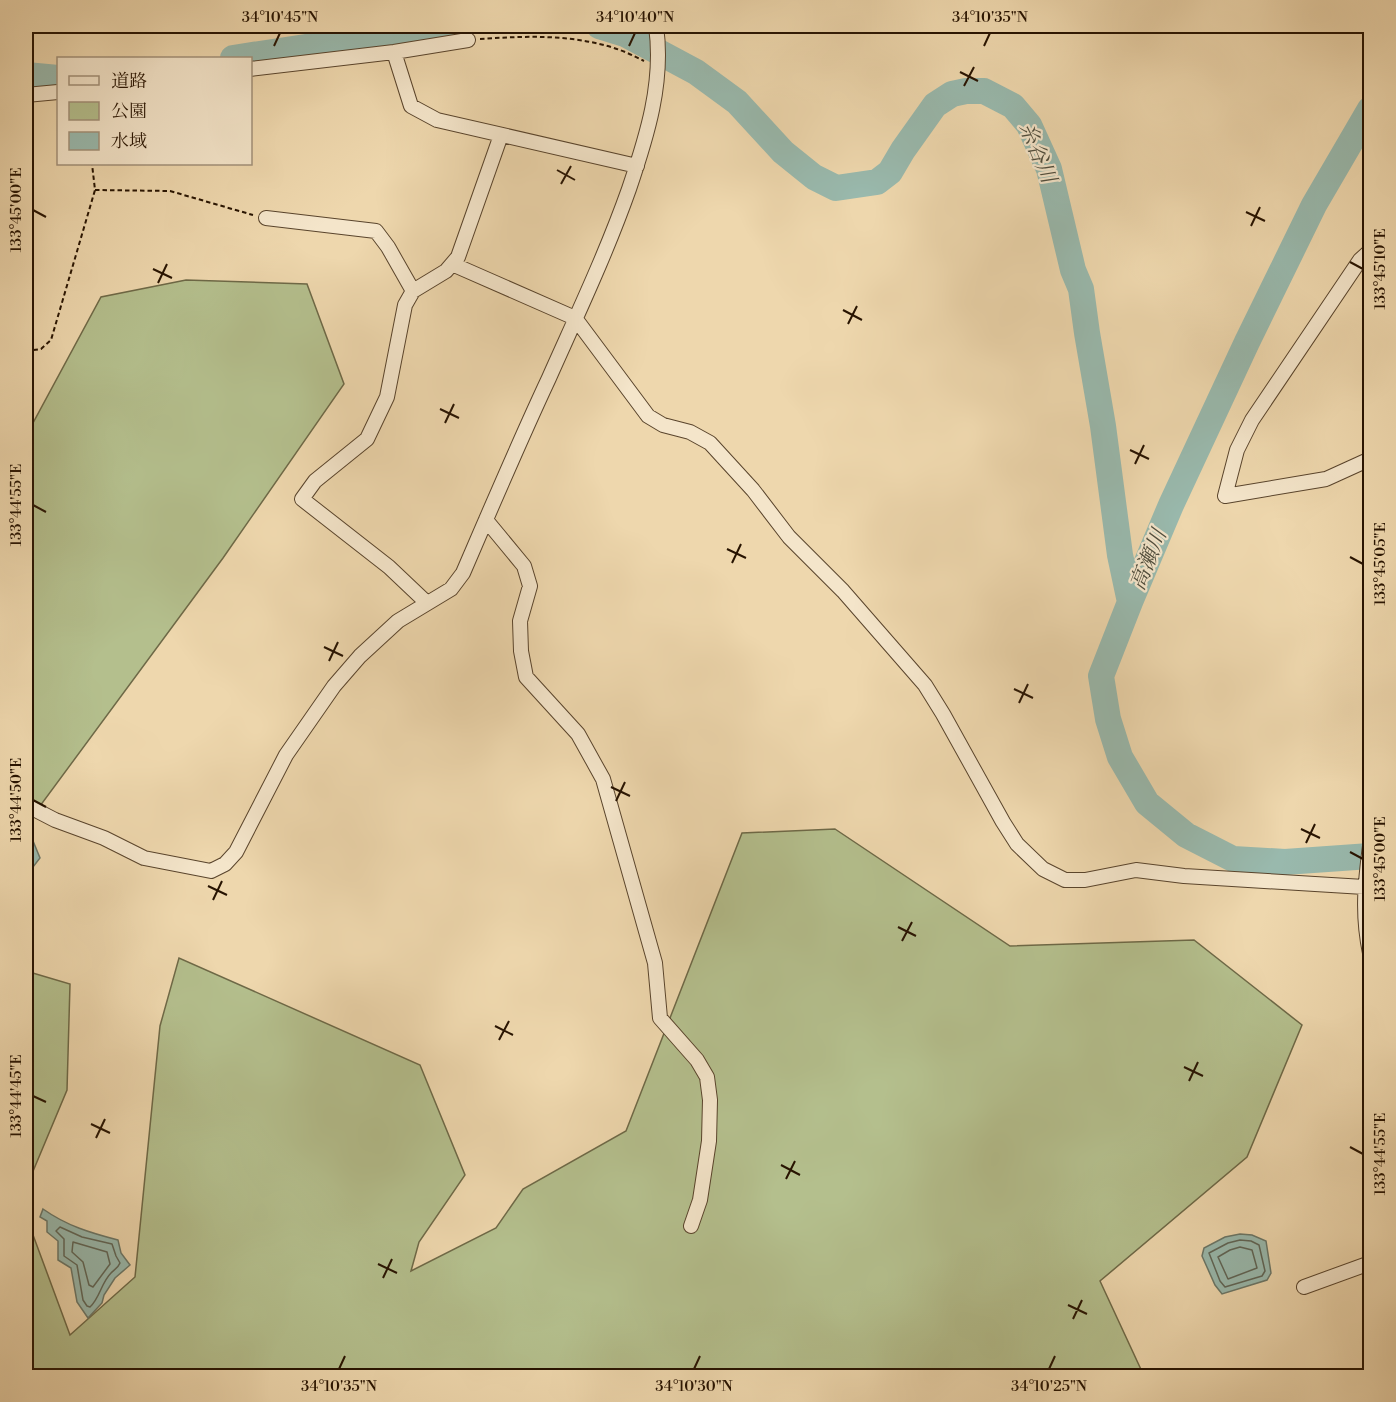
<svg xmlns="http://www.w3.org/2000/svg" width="1396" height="1402" viewBox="0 0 1396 1402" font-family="'Libre Bodoni','Noto Serif JP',serif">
<rect width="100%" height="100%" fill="#eed7ad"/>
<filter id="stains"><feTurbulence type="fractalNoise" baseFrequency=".00333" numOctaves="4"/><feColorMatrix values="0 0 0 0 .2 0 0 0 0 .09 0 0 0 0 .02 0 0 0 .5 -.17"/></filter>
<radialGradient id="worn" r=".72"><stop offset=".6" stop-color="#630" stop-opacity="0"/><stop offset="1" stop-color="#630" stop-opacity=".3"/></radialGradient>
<path fill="#b4bf8d" stroke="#6e6947" stroke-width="1.5" d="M186,280L307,284L344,384L223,558L26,825V436L101,297Z
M835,829L1010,946L1194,940L1302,1025L1247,1157L1100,1281L1144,1376H26V1216L70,1335L135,1277L160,1026L179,958L420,1065L465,1175L419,1242L411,1271L496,1228L523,1189L626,1131L742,833Z
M26,971L70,984L67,1090L26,1188Z"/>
<path fill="#99b9ad" stroke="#6b7768" stroke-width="1.5" d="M26,836L33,841L40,858L26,876Z
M43,1209C67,1226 91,1233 118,1240L121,1253L130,1265L115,1278L104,1295L102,1303L88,1318L77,1302L71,1268L58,1260V1241L47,1232V1221L40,1217Z
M1240,1234L1252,1235L1266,1241L1271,1273L1267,1280L1222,1294L1215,1285L1202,1256L1204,1248L1225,1237Z"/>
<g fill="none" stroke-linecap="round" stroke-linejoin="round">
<path stroke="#606657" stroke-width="1.5" d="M60,1227L82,1237L112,1244L116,1256L120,1263C118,1268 115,1269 111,1273C101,1283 100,1298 90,1307L87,1306L83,1300L77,1265L64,1256V1239L56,1231Z
M1240,1240L1251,1241L1259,1245L1265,1271L1262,1276L1225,1287L1220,1281L1209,1253L1228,1243Z
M73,1242L107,1252L110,1264L93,1287L89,1285L83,1262L72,1252Z
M1240,1247L1252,1250L1257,1268L1228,1279L1218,1257L1230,1250Z"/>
<path stroke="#99b9ad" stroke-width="26" d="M599,26L625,34L696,72L737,102L783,152L814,177L836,188L877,182L890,172L903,150L935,105L952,94L966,91H984L1013,106L1029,125L1049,169L1073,270L1081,289L1087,333L1103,426L1120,555L1130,602
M233,58L444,26
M26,75L58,78
M1370,109L1314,205L1247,342L1171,505L1130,602L1101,676L1108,719L1120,757L1147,803L1186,835L1233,859L1285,862L1370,856"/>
<g stroke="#59442c" stroke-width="16">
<path id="minor" d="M394,52L411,106L437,120L637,166
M250,69L394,52L468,40
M26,95L58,92
M266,218L376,231L388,247L413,291
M1370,251L1360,260L1252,420L1237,450L1225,496L1326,479L1370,459
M452,264L575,318L648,416L663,425L690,432L710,443L753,490L789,537L843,591L925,685L943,714L1003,822L1017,844L1043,869L1065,880H1085L1136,870L1184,876L1364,887
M486,520L524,566L530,586L520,621L521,651L526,677L578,734L603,779L655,963L660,1018L697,1060L707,1077L710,1100L709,1141L700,1200L691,1226
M427,603L389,567L302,499L315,481L367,439L387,397L405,305L413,291L446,271L458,257L501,135
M26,805L55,820L104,838L144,858L211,871L225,864L236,852L286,755L334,686L360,656L398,621L451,589L463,573C491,508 519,442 549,378C577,315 606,254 629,189C647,136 664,82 656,26
M1370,846C1365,884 1362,915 1370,953
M1304,1287L1370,1263"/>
</g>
<path stroke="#271301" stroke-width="2" stroke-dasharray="4.5 3" stroke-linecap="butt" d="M480,39C525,36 570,34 614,48C624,51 634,56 644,61
M95,190L170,191L253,215
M26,351L41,349L51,340L95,190L92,164"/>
<use href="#minor" stroke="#f4e5ca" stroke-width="14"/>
</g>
<path fill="none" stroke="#271301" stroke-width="2" d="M274,46L280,33M629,46L635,33M984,46L990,33M960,72L978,81M964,86L974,67M557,170L575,180M561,184L571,166M33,210L46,217M1246,212L1265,221M1251,226L1260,207M1350,262L1363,269M153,269L172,278M158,283L167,264M843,310L862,320M848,324L857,306M440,409L459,418M445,423L454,404M1130,450L1149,459M1135,464L1144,445M33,505L46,512M727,549L746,558M1350,557L1363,564M732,563L741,544M324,647L343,656M329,661L338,642M1014,689L1033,698M1019,703L1028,684M611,787L630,796M33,800L46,807M616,801L625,782M1301,829L1320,838M1306,843L1315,824M1350,852L1363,859M208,886L227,895M213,900L222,881M898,927L916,936M902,941L912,922M495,1026L513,1035M499,1040L509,1021M1184,1067L1203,1076M1189,1081L1198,1062M33,1096L46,1102M91,1124L110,1133M96,1138L105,1119M1350,1147L1363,1154M781,1165L800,1175M786,1179L795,1161M378,1264L397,1273M383,1278L392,1259M1068,1305L1087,1314M1073,1319L1082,1300M339,1369L345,1356M694,1369L700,1356M1049,1369L1055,1356"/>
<g text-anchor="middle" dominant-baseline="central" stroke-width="4.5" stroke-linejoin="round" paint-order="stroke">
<g font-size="21" font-style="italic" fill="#4f4d3d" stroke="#f4e5ca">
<text transform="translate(1037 153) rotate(67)">糸谷川</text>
<text transform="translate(1149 560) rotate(-68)">高瀬川</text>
</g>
</g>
<rect width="1396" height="1402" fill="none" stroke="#eed7ad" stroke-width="66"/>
<rect x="57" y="57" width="195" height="108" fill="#f4e5ca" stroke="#a2917a" stroke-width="1.5"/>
<rect x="69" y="76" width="30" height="9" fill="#f4e5ca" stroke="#a2917a" stroke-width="1.5"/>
<text x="111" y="87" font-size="18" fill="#271301">道路</text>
<rect x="69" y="102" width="30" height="18" fill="#b4bf8d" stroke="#a2917a" stroke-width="1.5"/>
<text x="111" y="117" font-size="18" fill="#271301">公園</text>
<rect x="69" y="132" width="30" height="18" fill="#99b9ad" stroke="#a2917a" stroke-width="1.5"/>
<text x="111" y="147" font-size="18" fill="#271301">水域</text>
<rect x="33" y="33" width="1330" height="1336" fill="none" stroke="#271301" stroke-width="2"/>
<g font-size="15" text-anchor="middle" fill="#271301">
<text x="280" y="22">34°10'45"N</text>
<text x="635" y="22">34°10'40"N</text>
<text x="990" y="22">34°10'35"N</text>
<text transform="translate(16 210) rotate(-90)" y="5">133°45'00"E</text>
<text transform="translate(1380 269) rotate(-90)" y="5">133°45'10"E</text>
<text transform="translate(16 505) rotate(-90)" y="5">133°44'55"E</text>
<text transform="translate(1380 564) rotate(-90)" y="5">133°45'05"E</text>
<text transform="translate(16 800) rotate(-90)" y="5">133°44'50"E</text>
<text transform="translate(1380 859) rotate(-90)" y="5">133°45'00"E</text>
<text transform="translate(16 1096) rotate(-90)" y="5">133°44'45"E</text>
<text transform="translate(1380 1154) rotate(-90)" y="5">133°44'55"E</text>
<text x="339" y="1391">34°10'35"N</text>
<text x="694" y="1391">34°10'30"N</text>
<text x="1049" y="1391">34°10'25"N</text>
</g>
<rect width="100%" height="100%" filter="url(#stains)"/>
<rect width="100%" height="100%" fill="url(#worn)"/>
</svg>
